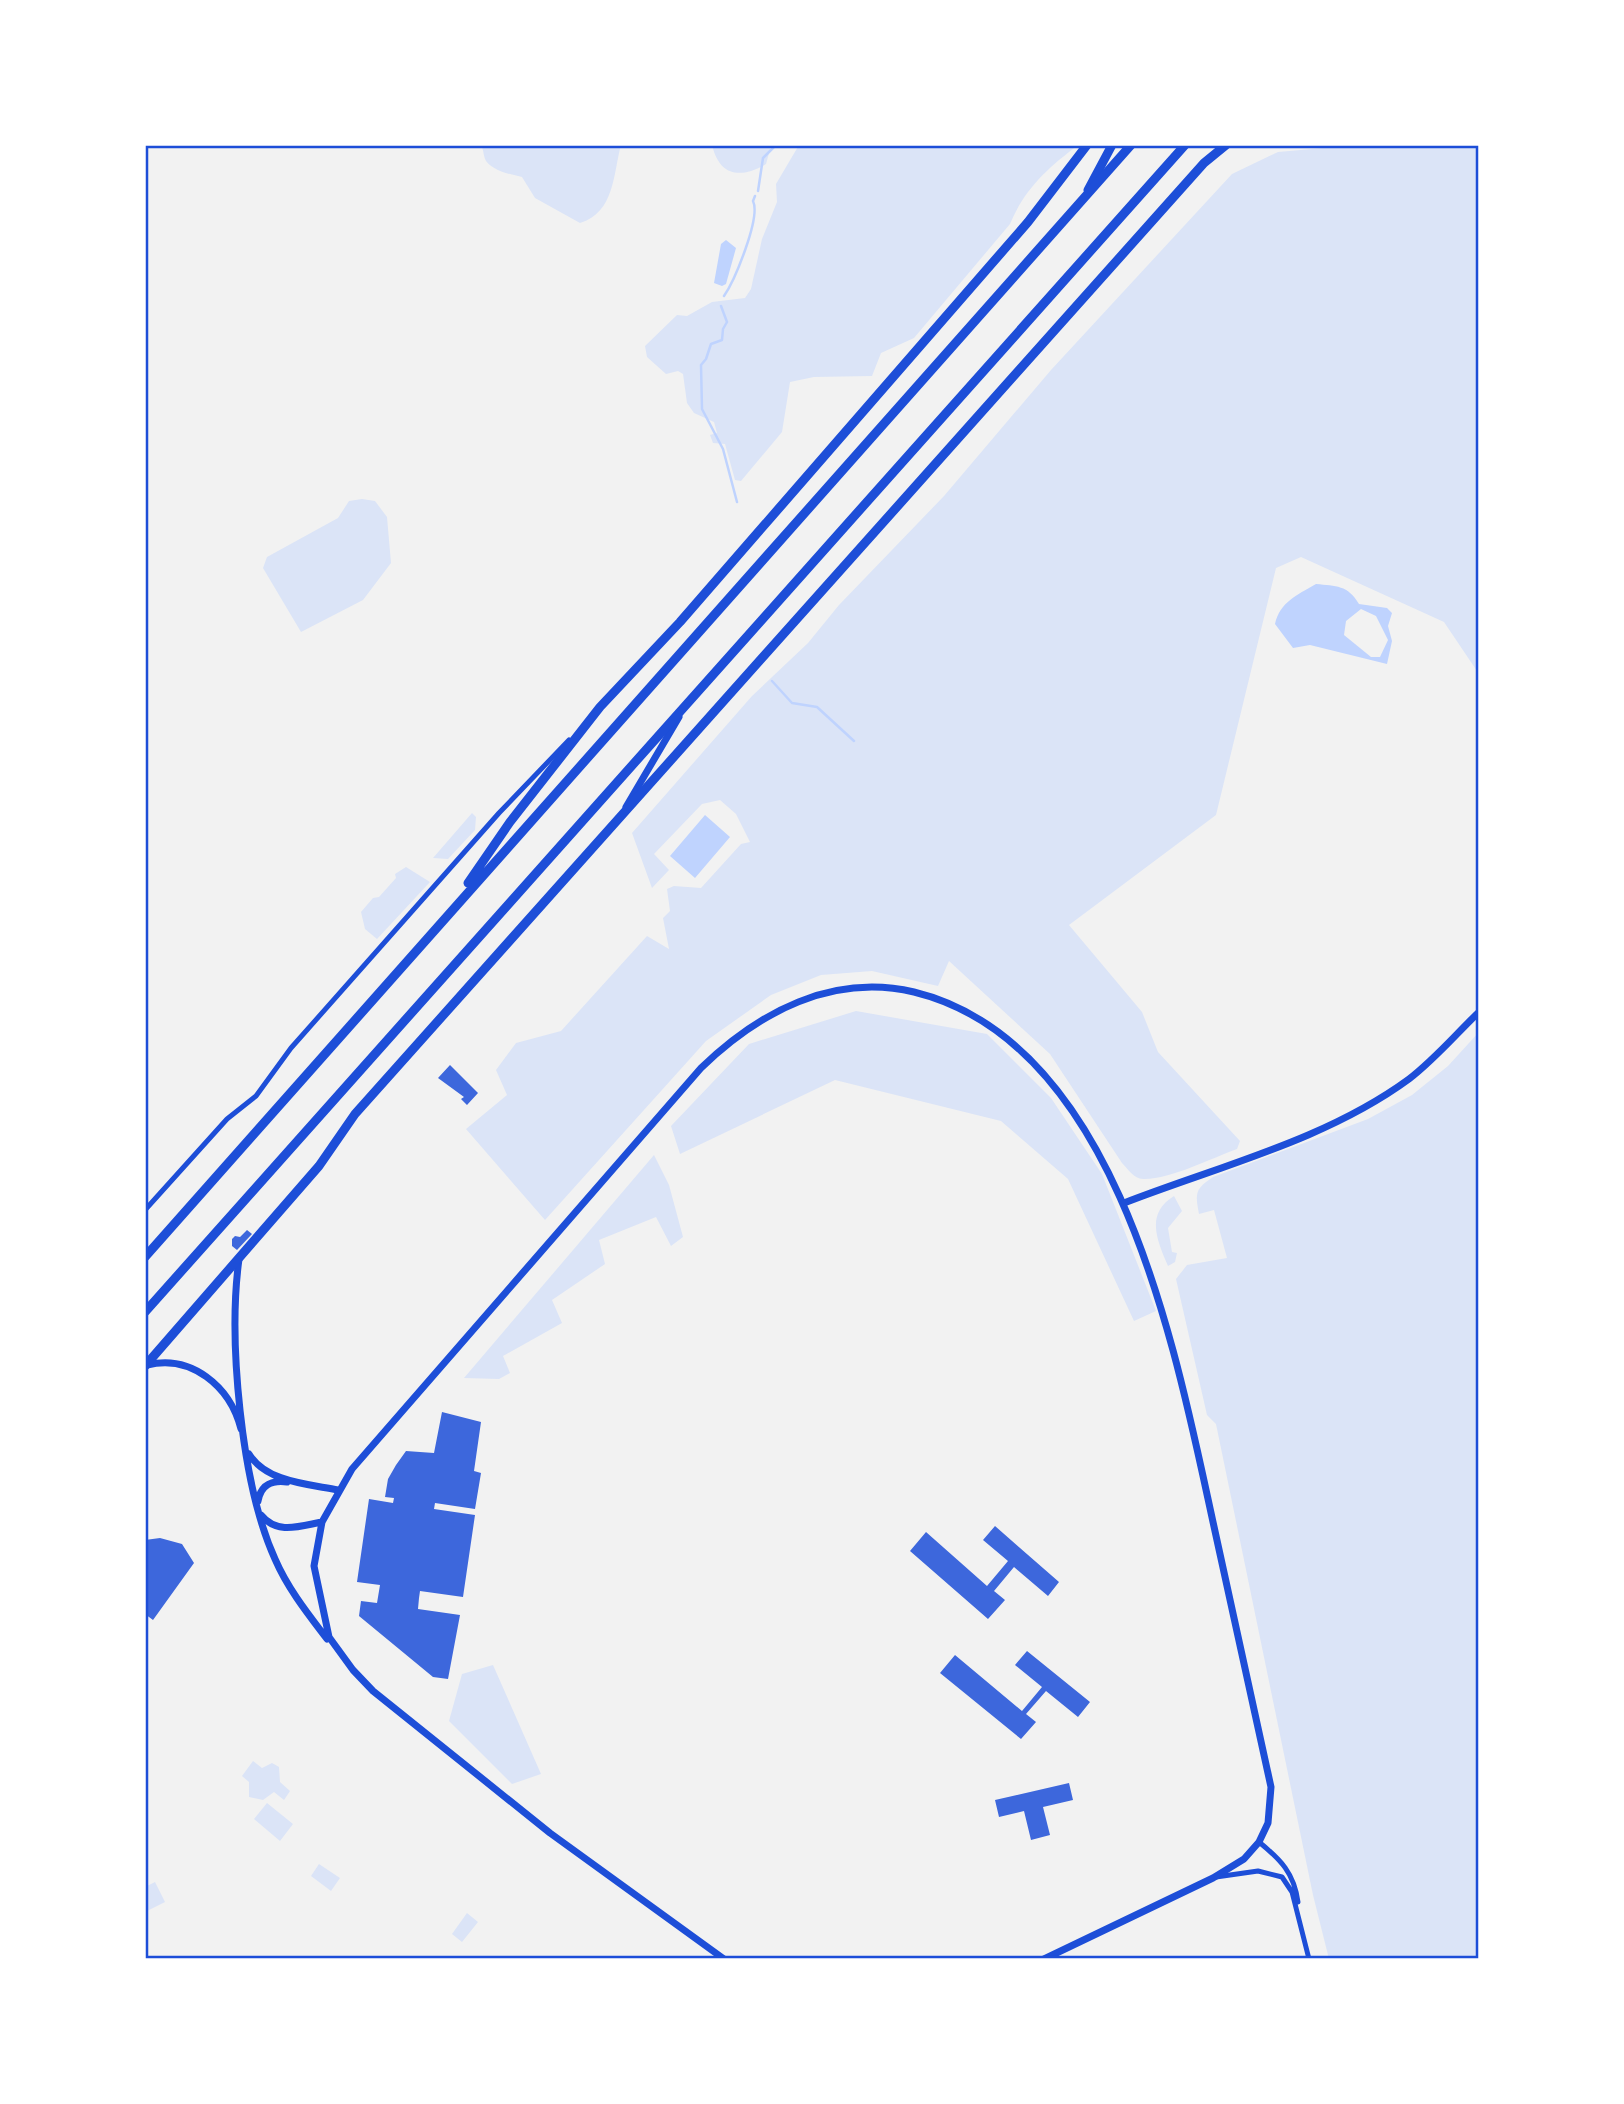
<svg xmlns="http://www.w3.org/2000/svg" width="1624" height="2104" viewBox="0 0 1624 2104" font-family="Inter,sans-serif">
<rect width="100%" height="100%" fill="#f2f2f2"/>
<path fill="#dbe4f7" d="M481,145H621C613,174 615,212 580,223L535,198L522,177C510,174 495,172 486,161C483,156 484,150 481,145Z
M712,145H771V146L766,164C742,178 720,178 712,145Z
M799,145H1078C1048,168 1025,188 1010,224L914,338L881,353L872,376L814,377L790,382L782,432L741,481L735,480L725,444L713,443L710,435L717,433L714,422L694,413L687,403L683,374L678,371L666,374L647,357L645,346L677,315L687,316L712,302L745,298L751,289L762,239L777,202L776,184Z
M1357,145H1479V674L1444,622L1301,557L1276,568L1216,815L1069,925L1142,1012L1158,1052L1240,1141L1237,1149C1212,1158 1169,1180 1143,1179C1134,1179 1128,1169 1122,1163L1050,1054L949,961L938,986L872,971L821,975L771,995L706,1041L545,1220L466,1129L507,1095L496,1070L516,1043L561,1031L647,936L669,949L663,918L670,911L667,889L674,886L701,888L741,844L750,842L736,814L720,800L702,804L654,854L669,870L652,888L632,833L752,696L808,643L839,605L944,496L1051,370L1232,174L1278,152Z
M362,499L375,501L387,517L391,563L363,600L301,632L263,568L267,557L338,518L349,501Z
M472,813L476,817L475,830L448,859L433,858Z
M406,867L430,882L377,939L365,929L361,912L373,898L379,897L396,878L395,874Z
M856,1011L987,1034L1051,1098L1102,1174L1156,1311L1134,1321L1068,1179L1001,1121L835,1080L680,1154L671,1126L749,1044Z
M1479,1032V1959H1329L1313,1895L1216,1424L1207,1415L1176,1279L1187,1265L1227,1258L1214,1210L1199,1214C1195,1193 1195,1189 1213,1177L1368,1119L1412,1095L1448,1066Z
M654,1155L669,1185L683,1237L671,1246L656,1217L599,1240L605,1264L552,1300L562,1323L503,1356L510,1373L499,1379L464,1378Z
M1174,1196L1182,1211L1168,1228L1172,1252L1177,1253L1175,1262L1168,1266C1157,1240 1145,1214 1174,1196Z
M493,1665L541,1774L512,1784L449,1721L462,1674Z
M253,1761L262,1768L272,1763L279,1767L280,1782L290,1791L284,1800L274,1792L263,1800L249,1797V1782L242,1776Z
M267,1803L293,1824L280,1841L254,1819Z
M319,1864L340,1878L331,1891L311,1876Z
M155,1882L165,1902L145,1912V1887Z
M467,1913L478,1922L462,1942L452,1934Z"/>
<path fill="#bfd3fe" fill-rule="evenodd" d="M726,240L736,248L726,284L722,286L714,283L721,244Z
M1316,584C1336,586 1348,585 1359,604L1387,608L1392,613L1388,626L1392,641L1387,664L1310,645L1293,648L1275,624C1280,602 1297,595 1316,584ZM1361,609L1376,616L1388,640L1380,657H1371L1344,635L1346,621Z
M705,815L730,837L695,878L670,856Z"/>
<g fill="none" stroke-linecap="round" stroke-linejoin="round">
<path stroke="#bfd3fe" stroke-width="2.5" d="M758,191L763,158L776,145
M724,296C735,280 761,217 753,201L755,196
M721,306L727,322L723,329L722,340L711,344L706,359L701,365L702,409L723,449L737,502
M772,681L792,703L817,707L854,741"/>
</g>
<path fill="#3d67dc" d="M450,1065L478,1093L467,1105L461,1099L464,1097L438,1078Z
M247,1230L252,1234L237,1250L232,1246V1239L235,1236L240,1237Z
M442,1412L481,1422L474,1471L481,1473L475,1509L435,1503L434,1509L475,1515L463,1597L420,1591L419,1598L418,1609L460,1615L448,1679L433,1677L359,1616L361,1601L377,1603L380,1585L357,1582L369,1499L393,1503L394,1498L385,1497L388,1479L396,1465L406,1451L434,1453Z
M995,1526L1059,1582L1048,1596L1014,1567L994,1591L1005,1600L988,1619L910,1551L926,1532L987,1586L1008,1561L983,1540Z
M160,1538L182,1544L194,1563L153,1620L145,1614V1540Z
M1027,1651L1090,1702L1078,1717L1046,1691L1026,1714L1036,1722L1021,1739L940,1673L955,1655L1022,1711L1042,1687L1015,1665Z
M1069,1783L1073,1800L1043,1807L1050,1835L1031,1840L1024,1811L999,1817L995,1800Z"/>
<g fill="none" stroke-linecap="round" stroke-linejoin="round">
<path stroke="#1d4ed8" stroke-width="5" d="M145,1210L227,1119L256,1096L291,1048L499,813L569,740
M1259,1842C1281,1860 1294,1873 1298,1902
M1216,1877L1258,1871L1282,1877L1292,1892L1309,1959"/>
<path stroke="#1d4ed8" stroke-width="7" d="M626,807L679,717
M1124,1203C1219,1166 1326,1140 1409,1079C1434,1060 1456,1034 1479,1012
M239,1259C228,1340 241,1484 275,1559C288,1589 308,1614 327,1639
M147,1365C191,1354 230,1386 241,1429
M249,1454C266,1482 308,1484 338,1490
M258,1501C261,1485 271,1480 287,1482
M261,1515C277,1535 300,1526 322,1522
M724,1959L550,1833L373,1691L353,1670L329,1637L314,1566L322,1522L352,1469L701,1068C759,1012 832,973 914,992C1118,1042 1175,1348 1213,1522C1232,1611 1252,1699 1271,1787L1268,1823L1259,1842L1244,1859L1213,1878L1044,1959"/>
<path stroke="#1d4ed8" stroke-width="9" d="M1088,190L1112,145
M145,1366L319,1166L355,1114L1204,163L1226,145"/>
<path stroke="#1d4ed8" stroke-width="9" d="M468,883L510,822L600,707L680,622L1028,222L1087,145
M145,1257L1131,145
M145,1312L1185,145"/>
</g>
<rect width="1624" height="2104" fill="none" stroke="#ffffff" stroke-width="294"/>
<rect x="147" y="147" width="1330" height="1810" fill="none" stroke="#1d4ed8" stroke-width="2.5"/>
</svg>
